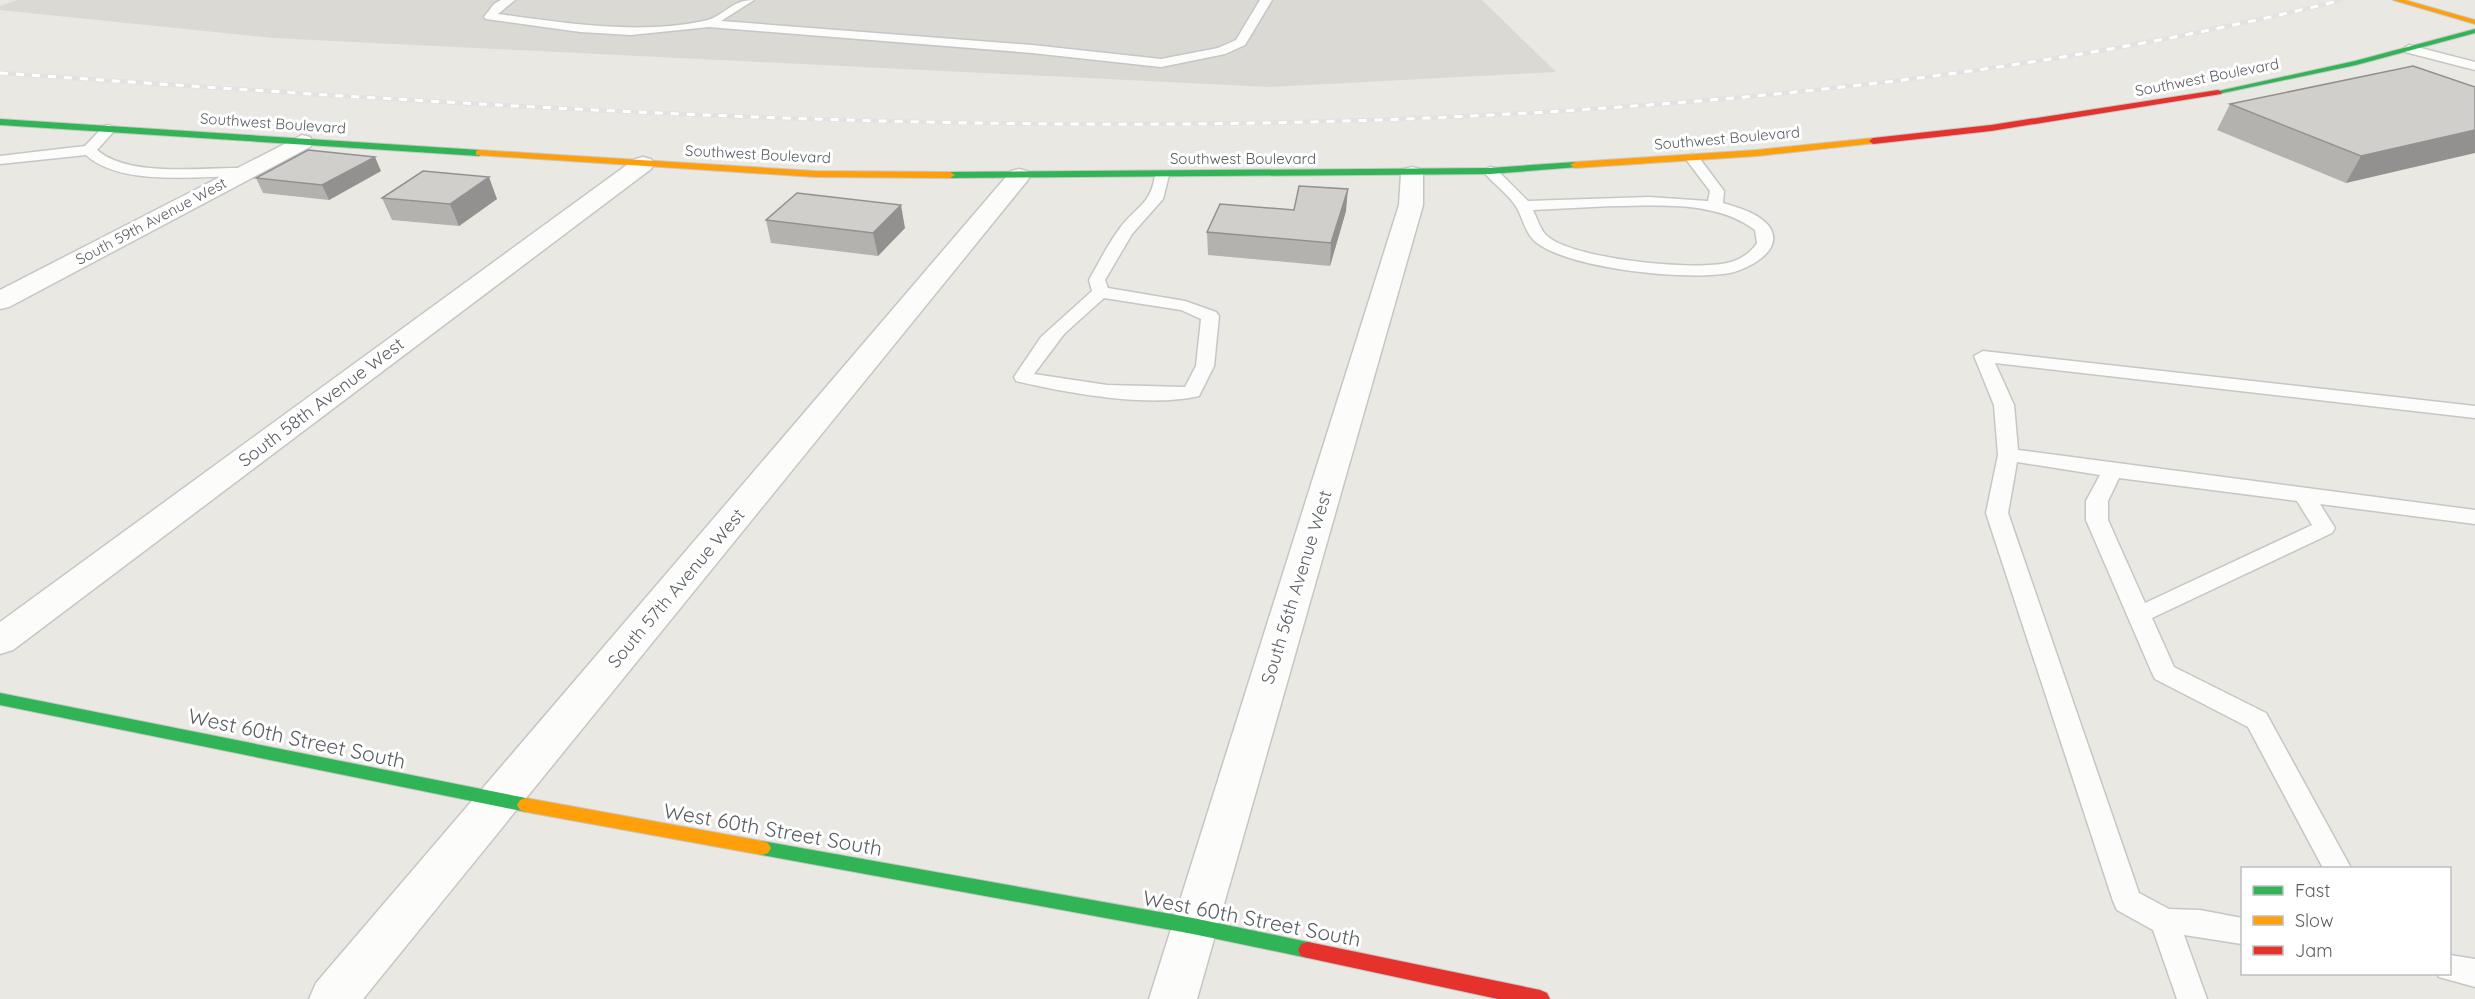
<svg xmlns="http://www.w3.org/2000/svg" width="2475" height="999" viewBox="0 0 2475 999" font-family="Quicksand,sans-serif">
<rect width="100%" height="100%" fill="#eae8e3"/>
<path fill="#dbd9d4" d="M17,0H1482L1556,72L1269,87L273,38L0,10V6Z"/>
<g fill="none" stroke-linecap="round" stroke-linejoin="round">
<g stroke="#c6c6c6" stroke-width="3">
<path id="lane" d="M501,0H515L498,14C564,23 638,35 704,21C724,17 730,0 754,0L721,21L1032,45L1161,59L1218,48L1236,40L1260,0H1272L1245,45L1225,54L1161,67L1032,53L709,27L631,35L580,32L486,19L484,17L494,4Z
M2409,45L2475,62V70L2405,52L2403,49Z
M109,125L116,129L97,150C129,178 203,167 244,168L251,172L244,176C198,176 121,187 86,155L0,164V156L85,146L104,126Z
M1692,154L1697,155L1724,191L1723,203C1739,208 1756,212 1768,225C1787,249 1749,269 1730,273C1687,281 1572,269 1537,243C1526,235 1523,219 1517,208C1508,193 1493,184 1483,171L1490,167L1495,168L1528,201L1649,197L1708,201L1710,191L1685,158ZM1612,206C1659,206 1715,200 1755,230L1757,243C1751,253 1738,261 1727,263C1693,271 1570,259 1546,235C1540,229 1537,218 1533,210Z
M1162,171L1169,175L1163,199L1132,234L1105,280L1108,288L1185,301L1216,312L1219,316L1214,366L1199,396C1149,408 1066,393 1016,381L1014,377L1041,337L1092,291L1089,280C1099,262 1108,244 1120,228C1136,206 1151,205 1155,175ZM1104,298L1181,310L1201,319L1196,366L1185,387L1107,385L1034,374L1064,334Z
M1983,351L2475,406V418L1995,363L2014,405L2018,450L2475,510V524L2320,504L2335,528L2332,533L2152,618L2174,667L2266,713L2351,868H2323L2248,727L2155,679L2152,673L2086,520V501L2100,475L2017,462L2008,513L2139,893L2169,909L2200,910L2242,918V944L2184,935L2207,999H2177L2153,930L2117,910L2113,901L1986,513L1998,455L1994,405L1974,356ZM2119,478L2297,501L2312,525L2145,603L2108,520V501Z
M2450,955L2475,959V987L2439,977L2437,974H2450Z"/>
</g>
<g stroke="#c6c6c6" stroke-width="3">
<path id="street" d="M302,135L310,137L313,142L310,147L9,307L0,309V290Z
M643,157L651,159L654,164L651,169L13,650L0,654V622L635,159Z
M1412,167L1420,169L1423,174V205L1197,999H1149L1399,205L1401,174L1404,169Z
M1019,169L1027,171L1030,176L1027,181L363,999H309L316,983L1011,171Z"/>
</g>
<g stroke="#c7c7c7" stroke-width="2">
<path id="fast" d="M2475,29V33L2356,65L2218,94L2214,92L2355,61Z
M0,119L479,150L484,153L479,156L0,125Z
M1575,162L1580,165L1578,167L1490,174L950,178L945,175L950,172L1490,168Z
M0,693L526,798L532,800L535,805L532,810L526,812L0,705Z
M762,841L1193,918L1308,942L1315,944L1318,950L1315,956L1308,958L1193,934L762,855L756,853L753,848L756,843Z"/>
</g>
<g stroke="#c7c7c7" stroke-width="2">
<path id="slow" d="M2393,0H2405L2475,20V24Z
M1873,138L1877,141L1876,143L1757,156L1575,168L1570,165L1575,162L1757,150Z
M479,150L815,171L950,172L955,175L950,178L815,177L476,155V151Z
M526,798L762,841L768,843L771,848L768,853L762,855L526,812L520,810L517,805L520,800Z"/>
</g>
<g stroke="#c7c7c7" stroke-width="2">
<path id="jam" d="M2218,90L2222,92L2221,94L1991,131L1873,144L1869,141L1873,138L1991,125Z
M1308,942L1540,990L1547,993L1550,999H1498L1308,958L1301,956L1298,950L1301,944Z"/>
</g>
<use href="#lane" fill="#fcfcfb" fill-rule="evenodd"/>
<use href="#street" fill="#fcfcfb" fill-rule="evenodd"/>
<use href="#fast" fill="#30b455" fill-rule="evenodd"/>
<use href="#slow" fill="#ff9f0a" fill-rule="evenodd"/>
<use href="#jam" fill="#e5322d" fill-rule="evenodd"/>
<g stroke="#e2e2e1" stroke-width="4.5">
<path id="rail" d="M0,73C534,110 1071,146 1606,108C1855,91 2100,60 2342,0"/>
</g>
<use href="#rail" stroke="#fff" stroke-width="3" stroke-dasharray="8" stroke-linecap="butt"/>
</g>
<path fill="#b3b2af" d="M2475,87L2346,183L2217,130L2230,104Z
M381,171L329,200L263,193L256,178Z
M382,198L497,199L459,226L392,220Z
M1346,211L1330,266L1208,255L1207,232Z
M766,220L905,228L878,256L771,243Z"/>
<path fill="#92918f" d="M2475,130V153L2346,183L2361,156Z
M375,157L381,171L329,200L322,185Z
M489,177L497,199L459,226L450,204Z
M1348,189L1346,211L1330,266L1331,243Z
M901,205L905,228L878,256L873,233Z"/>
<path fill="#d0cfcc" stroke="#92918f" stroke-width="1.5" d="M2413,66L2475,87V130L2361,156L2230,104Z
M308,150L375,157L322,185L256,178Z
M423,171L489,177L450,204L382,198Z
M1299,186L1348,189L1331,243L1207,232L1220,204L1294,210Z
M797,193L901,205L873,233L766,220Z"/>
<g text-anchor="middle" dominant-baseline="central" stroke-width="6" stroke-linejoin="round" paint-order="stroke">
<g font-size="15" fill="#595e62" stroke="#fff">
<text transform="translate(2207 77) rotate(-11)">Southwest Boulevard</text>
<text transform="translate(273 123) rotate(4)">Southwest Boulevard</text>
<text transform="translate(1727 138) rotate(-5)">Southwest Boulevard</text>
<text transform="translate(758 154) rotate(3)">Southwest Boulevard</text>
<text x="1243" y="158">Southwest Boulevard</text>
<text transform="translate(151 221) rotate(-28)">South 59th Avenue West</text>
</g>
<g font-size="18" fill="#595e62" stroke="#fff">
<text transform="translate(321 402) rotate(-37)">South 58th Avenue West</text>
<text transform="translate(1296 587) rotate(-73)">South 56th Avenue West</text>
<text transform="translate(676 588) rotate(-50)">South 57th Avenue West</text>
</g>
<g font-size="21" fill="#595e62" stroke="#fff">
<text transform="translate(297 738) rotate(12)">West 60th Street South</text>
<text transform="translate(773 829) rotate(10)">West 60th Street South</text>
<text transform="translate(1252 918) rotate(11)">West 60th Street South</text>
</g>
</g>
<rect x="2241" y="867" width="210" height="108" fill="#ffffff" stroke="#bdbfc0" stroke-width="1.5"/>
<rect x="2253" y="886" width="30" height="9" fill="#30b455" stroke="#bdbfc0" stroke-width="1.5"/>
<text x="2295" y="897" font-size="18" fill="#595e62">Fast</text>
<rect x="2253" y="916" width="30" height="9" fill="#ff9f0a" stroke="#bdbfc0" stroke-width="1.5"/>
<text x="2295" y="927" font-size="18" fill="#595e62">Slow</text>
<rect x="2253" y="946" width="30" height="9" fill="#e5322d" stroke="#bdbfc0" stroke-width="1.5"/>
<text x="2295" y="957" font-size="18" fill="#595e62">Jam</text>
</svg>
